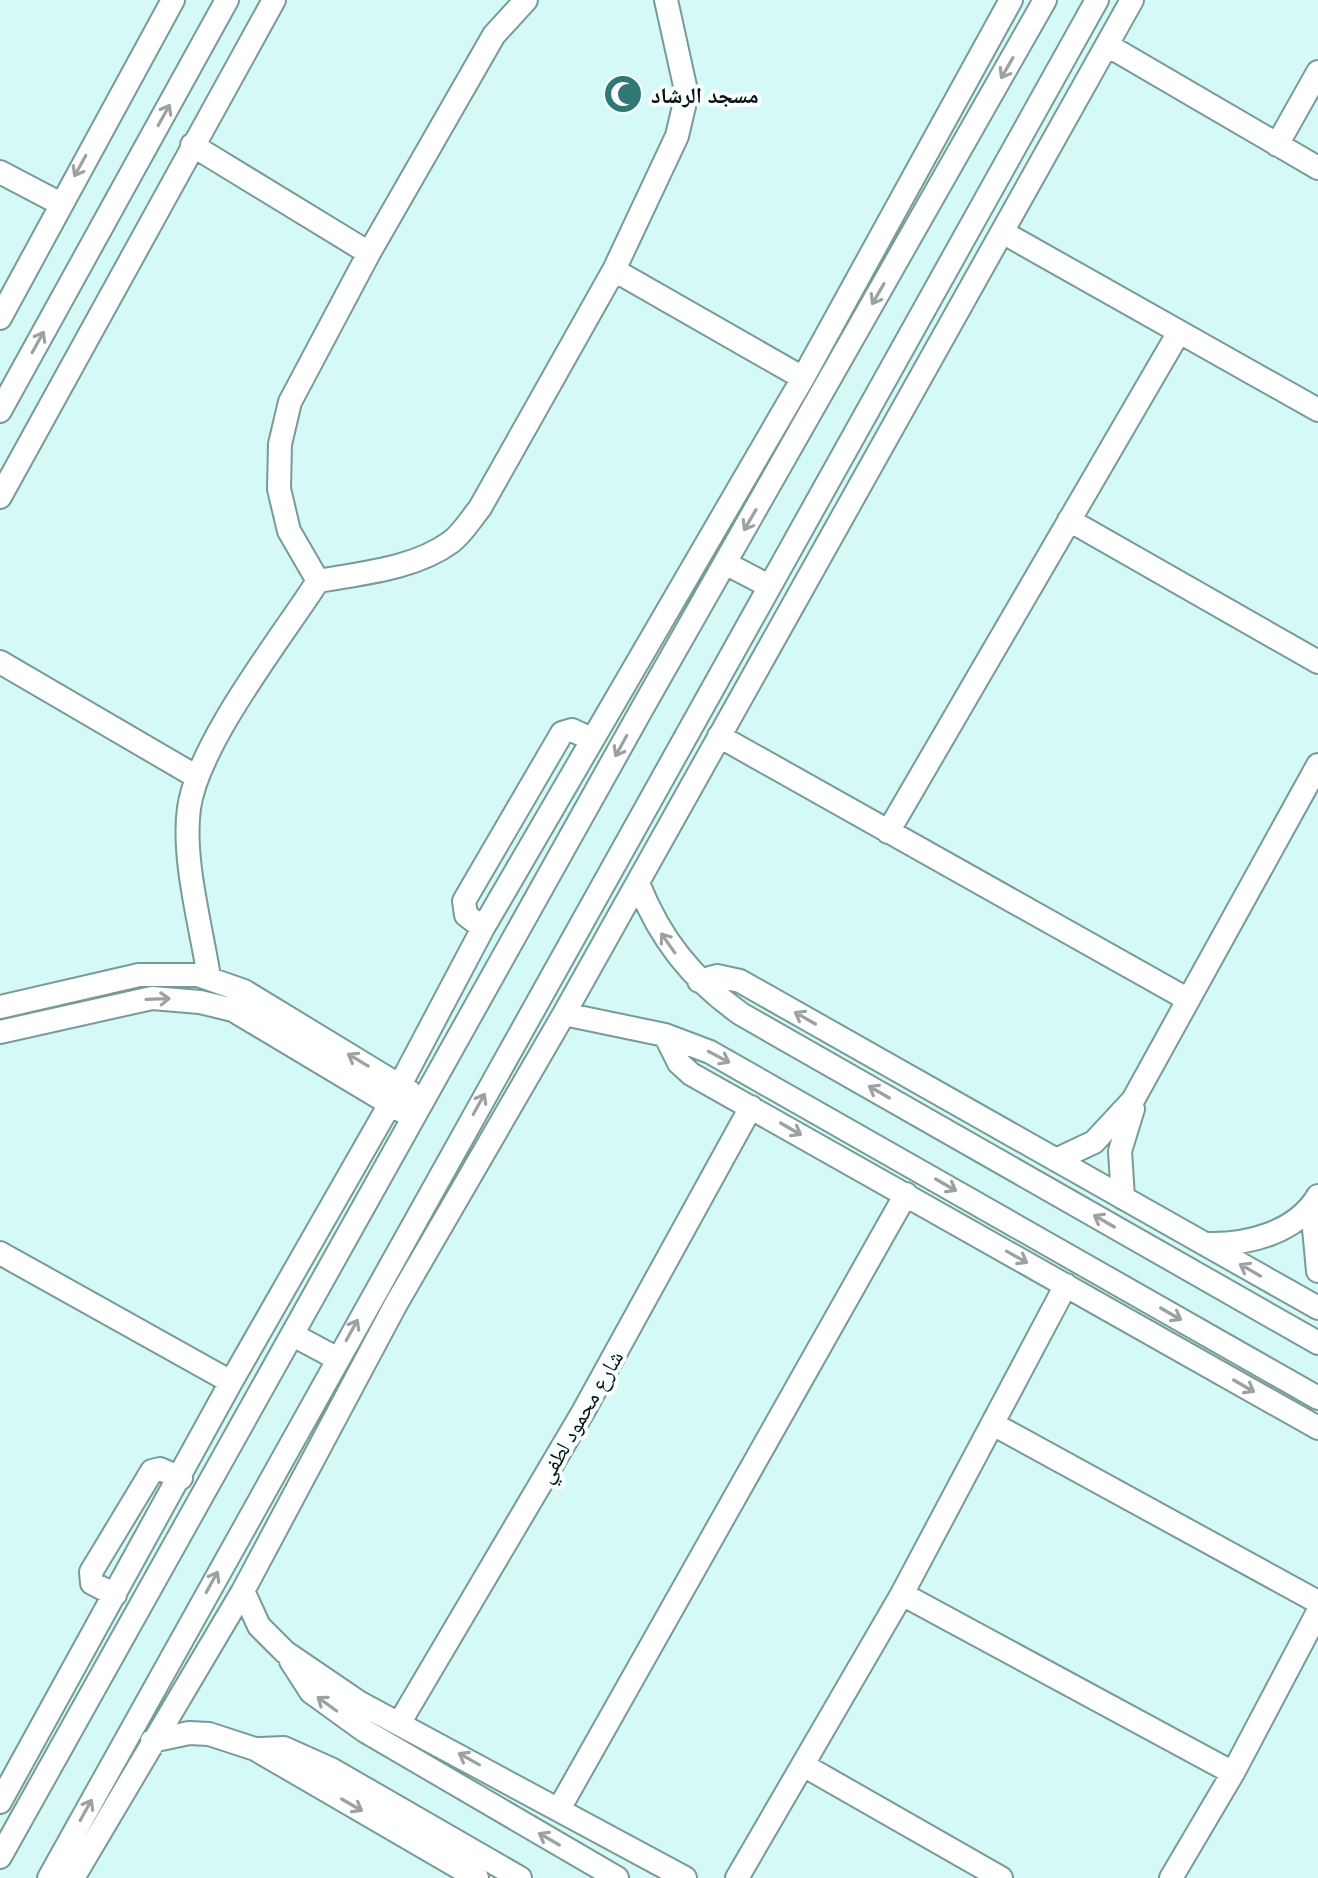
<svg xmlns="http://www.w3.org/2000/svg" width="1318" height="1878" viewBox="0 0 1318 1878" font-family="'Noto Sans','Noto Naskh Arabic',sans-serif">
<rect width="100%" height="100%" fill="#d4f9f6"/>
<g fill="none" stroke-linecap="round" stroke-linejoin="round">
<g stroke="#789a98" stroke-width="26">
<path id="minor" d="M1107,45L1318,168
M192,145L369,253
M1277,145L1318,72
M0,172L59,203
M1004,233L1318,410
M614,270L803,378
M0,318L173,0
M0,411L227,0
M0,497L274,0
M1069,520L1318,662
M725,563L769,586
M318,581L289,531L279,489L280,444L290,402L369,253L494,35L526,0
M0,662L197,777
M719,736L1187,999
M888,832L1179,332
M638,883C660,939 692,979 741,1014L1318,1343
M483,928L466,915L464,901L562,733L572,730L591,739
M209,977C201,926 182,859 189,808C198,744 281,638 318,581C362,573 414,569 451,542C462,534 471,519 480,508L614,270L677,136L685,102V86L666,0
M699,981L717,976L740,981L1318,1308
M0,1007L139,975H198L244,991L410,1092
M564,1014L665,1035L710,1052L1318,1398
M0,1032L152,998L200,1002L233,1010L402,1111
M665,1035L679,1063L691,1074L1318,1428
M1056,1160L1094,1142L1133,1100L1318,765
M1123,1198L1120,1151L1133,1109
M1312,1207L1318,1271
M1207,1244C1247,1245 1296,1233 1318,1196
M0,1253L231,1382
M295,1336L336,1358
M993,1424L1318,1602
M243,1591L259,1626L285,1652L360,1703L685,1878
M902,1594L1233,1773
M115,1595L92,1583L91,1572L152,1471L160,1469L181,1478
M291,1661L311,1692L365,1731L617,1878
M400,1722L583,1412L751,1107
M152,1741L189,1733L209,1734L255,1749L477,1878
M260,1749L284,1748L331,1769L520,1878
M803,1765L1001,1878
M0,1802L231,1382L390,1104L483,928L803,378L1011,0
M559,1809L906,1194
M0,1857L643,707L1045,0
M49,1878L1097,0
M73,1878L243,1591L396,1304L564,1014L1132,0
M737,1878L902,1594L1066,1285
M1171,1878L1233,1773L1318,1612"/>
</g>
<use href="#minor" stroke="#fff" stroke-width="22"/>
</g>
<defs><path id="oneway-shaft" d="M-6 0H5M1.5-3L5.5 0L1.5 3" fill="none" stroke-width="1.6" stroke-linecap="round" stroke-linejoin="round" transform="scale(2)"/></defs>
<g stroke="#9ca1a1">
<use href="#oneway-shaft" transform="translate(1007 68) rotate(120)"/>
<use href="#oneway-shaft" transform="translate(164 115) rotate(-61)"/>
<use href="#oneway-shaft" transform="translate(80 166) rotate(119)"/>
<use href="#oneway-shaft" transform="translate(878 294) rotate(120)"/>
<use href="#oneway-shaft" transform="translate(38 342) rotate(-61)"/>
<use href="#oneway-shaft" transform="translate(750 520) rotate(120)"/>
<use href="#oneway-shaft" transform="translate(621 746) rotate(119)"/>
<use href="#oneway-shaft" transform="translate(668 943) rotate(-125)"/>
<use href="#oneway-shaft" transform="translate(158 999) rotate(-2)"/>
<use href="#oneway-shaft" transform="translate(805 1018) rotate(-150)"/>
<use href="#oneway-shaft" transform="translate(719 1057) rotate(28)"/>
<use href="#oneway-shaft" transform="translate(358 1060) rotate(-149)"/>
<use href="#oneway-shaft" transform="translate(879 1092) rotate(-150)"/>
<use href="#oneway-shaft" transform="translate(479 1104) rotate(-61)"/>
<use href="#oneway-shaft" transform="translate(791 1129) rotate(30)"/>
<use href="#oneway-shaft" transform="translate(946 1185) rotate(30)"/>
<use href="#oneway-shaft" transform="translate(1104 1221) rotate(-150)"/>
<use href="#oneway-shaft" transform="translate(1017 1257) rotate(29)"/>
<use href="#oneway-shaft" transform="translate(1250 1270) rotate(-150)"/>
<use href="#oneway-shaft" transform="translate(1171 1314) rotate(30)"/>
<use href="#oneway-shaft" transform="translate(352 1330) rotate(-61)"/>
<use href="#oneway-shaft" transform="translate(1244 1386) rotate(30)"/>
<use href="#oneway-shaft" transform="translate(212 1582) rotate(-61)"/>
<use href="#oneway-shaft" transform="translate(327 1704) rotate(-144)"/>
<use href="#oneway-shaft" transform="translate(469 1759) rotate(-151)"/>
<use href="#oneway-shaft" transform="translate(352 1805) rotate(30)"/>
<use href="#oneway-shaft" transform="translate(86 1810) rotate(-61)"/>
<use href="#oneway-shaft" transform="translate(549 1839) rotate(-150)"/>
</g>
<defs>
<g id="mosque-disc" transform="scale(2)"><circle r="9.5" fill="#2f7875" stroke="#f8fffe"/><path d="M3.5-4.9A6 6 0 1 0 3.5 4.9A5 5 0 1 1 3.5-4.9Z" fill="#fff"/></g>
</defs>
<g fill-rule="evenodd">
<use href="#mosque-disc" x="623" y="94"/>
</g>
<g text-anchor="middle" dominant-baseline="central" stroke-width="8" stroke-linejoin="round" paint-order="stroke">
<g font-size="22" font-weight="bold" fill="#071414" stroke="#f8fffe" text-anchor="start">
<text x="651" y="94">مسجد الرشاد</text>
</g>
<g font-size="22" fill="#071414" stroke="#f8fffe">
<text transform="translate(579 1416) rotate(-60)">شارع محمود لطفي</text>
</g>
</g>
</svg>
